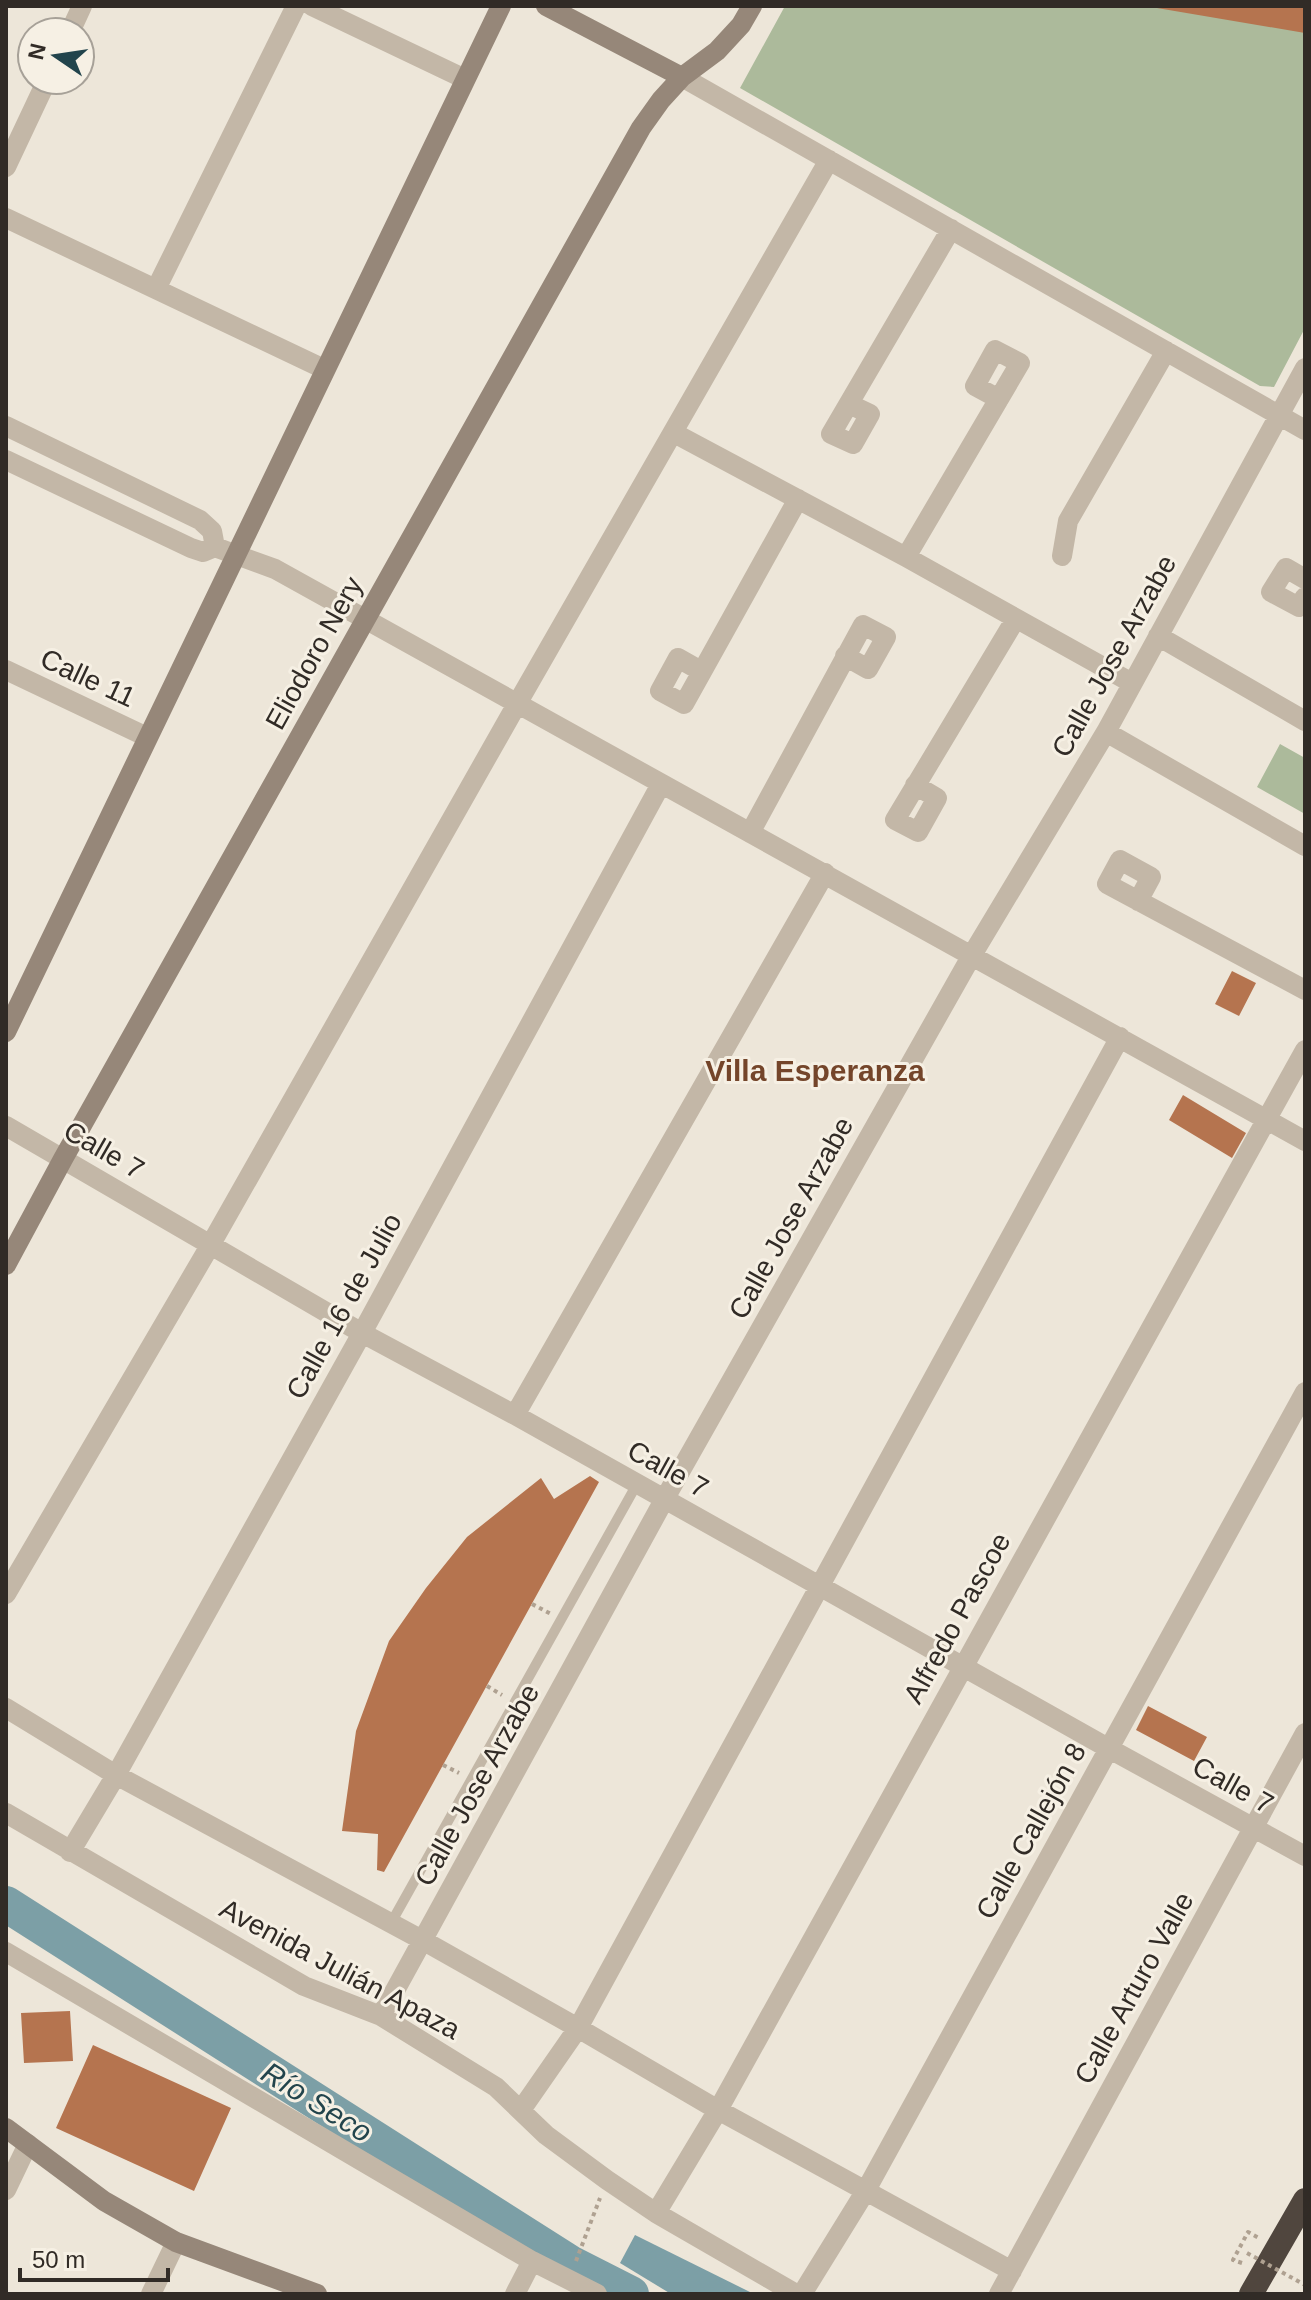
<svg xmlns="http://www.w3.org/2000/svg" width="1311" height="2300" viewBox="0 0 1311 2300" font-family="Arial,sans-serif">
<rect width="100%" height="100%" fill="#ede6d9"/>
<path fill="#acba9b" d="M785,6H1305V328L1274,387L1260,386L740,88Z
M1280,744L1305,758V814L1257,787Z"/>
<path fill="#7c9fa6" d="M635,2235L754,2294H671L620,2263Z"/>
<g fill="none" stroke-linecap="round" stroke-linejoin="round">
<path stroke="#7c9fa6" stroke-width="36" d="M6,1904L570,2263L631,2294"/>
</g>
<path fill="#b5744f" d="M1157,6H1305V33L1157,8Z
M1232,971L1256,983L1239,1016L1215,1004Z
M1183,1095L1246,1133L1232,1158L1169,1120Z
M590,1476L599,1482L384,1872L377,1870L378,1834L342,1831L356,1731L389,1641L426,1588L467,1537L541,1478L554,1499Z
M1148,1706L1207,1737L1194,1761L1136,1730Z
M70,2011L73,2061L24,2063L21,2013Z
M93,2045L231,2108L194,2191L56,2128Z"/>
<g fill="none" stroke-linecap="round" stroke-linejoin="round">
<path stroke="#afa191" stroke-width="4" stroke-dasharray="4 4" stroke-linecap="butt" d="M532,1604L551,1614
M487,1686L502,1695
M443,1765L459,1773
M576,2261L600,2198
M1242,2263L1233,2260L1248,2232L1259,2238"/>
<path stroke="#c3b7a7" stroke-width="10" d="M391,1923L637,1484"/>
<path stroke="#c3b7a7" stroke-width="20" d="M312,6L465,79
M70,32L82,6
M682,77L1305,430
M6,167L47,80
M6,218L324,369
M156,289L296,6
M849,404L870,414L853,444L831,434L951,229
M6,426L200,520L212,531L215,547
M674,433L906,557L1132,683
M6,460L191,548L203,552L215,547L275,569L1305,1141
M1062,556L1068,521L1166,351
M906,557L1020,363L995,350L975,386L999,399
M1305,579L1286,568L1271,592L1299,607L1305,597
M1158,636L1305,721
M6,670L147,737
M701,671L678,658L660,691L684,704L798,499
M1106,732L1305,846
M915,785L937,798L918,832L895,820L1015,620
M750,833L863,625L886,637L868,669L845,656
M1138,901L1151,877L1120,860L1107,884L1305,990
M6,1126L362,1333L515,1415L1108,1748L1305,1856
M515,1415L825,873
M6,1594L211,1244L517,704L829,160
M6,1708L116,1775L424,1941L578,2028L718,2110L1012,2271
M6,1813L304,1986L381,2016L496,2087L546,2135L607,2180L656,2213L796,2294
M70,1852L116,1775L362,1333L661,784
M6,1952L532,2261L597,2294
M381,2016L664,1500L972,955L1106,732L1305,368
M521,2110L578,2028L1120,1037
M6,2190L28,2144
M656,2213L718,2110L1305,1050
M151,2294L176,2242
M515,2294L532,2261
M802,2294L865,2192L1305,1392
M999,2294L1305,1733"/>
<path stroke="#968779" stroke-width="20" d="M546,6L682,77
M6,1032L501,6
M6,1265L63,1159L641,128L661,100L682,77L717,51L741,25L752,6
M6,2128L104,2201L176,2242L317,2294"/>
<path stroke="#50463e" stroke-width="24" d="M1251,2294L1305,2200"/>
<path stroke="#afa191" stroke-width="4" stroke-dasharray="4 4" stroke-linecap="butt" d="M1247,2253L1305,2285"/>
</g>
<g text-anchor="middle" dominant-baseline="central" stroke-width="6" stroke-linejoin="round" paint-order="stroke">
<g font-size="28" fill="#312b26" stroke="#f6f0e4">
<text transform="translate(314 653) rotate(-61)">Eliodoro Nery</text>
<text transform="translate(1114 656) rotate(-61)">Calle Jose Arzabe</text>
<text transform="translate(88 678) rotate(25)">Calle 11</text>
<text transform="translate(104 1150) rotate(30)">Calle 7</text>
<text transform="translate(791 1218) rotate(-61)">Calle Jose Arzabe</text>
<text transform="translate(344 1306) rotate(-61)">Calle 16 de Julio</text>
<text transform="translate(668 1469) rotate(29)">Calle 7</text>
<text transform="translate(957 1618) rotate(-61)">Alfredo Pascoe</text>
<text transform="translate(477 1785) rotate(-61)">Calle Jose Arzabe</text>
<text transform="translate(1233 1785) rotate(29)">Calle 7</text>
<text transform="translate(1031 1831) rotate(-61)">Calle Callejón 8</text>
<text transform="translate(340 1969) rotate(28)">Avenida Julián Apaza</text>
<text transform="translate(1134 1988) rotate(-61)">Calle Arturo Valle</text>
</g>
<g font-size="30" font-weight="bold" fill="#74452a" stroke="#f6f0e4">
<text x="815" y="1070">Villa Esperanza</text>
</g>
<g font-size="30" font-style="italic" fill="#22444c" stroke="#f6f0e4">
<text transform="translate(317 2102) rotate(32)">Río Seco</text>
</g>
</g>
<rect width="1311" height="2300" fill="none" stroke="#312b26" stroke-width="16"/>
<g transform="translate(56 56) rotate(283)"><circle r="38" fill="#f6f0e4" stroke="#a7a198" stroke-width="2"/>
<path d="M0-6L14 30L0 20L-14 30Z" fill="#22444c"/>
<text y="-12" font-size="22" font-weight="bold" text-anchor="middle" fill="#312b26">N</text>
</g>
<path d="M20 2268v12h148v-12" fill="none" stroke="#312b26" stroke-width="4"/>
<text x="32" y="2268" font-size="24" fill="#312b26" stroke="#f6f0e4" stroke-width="6" paint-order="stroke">50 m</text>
</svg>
